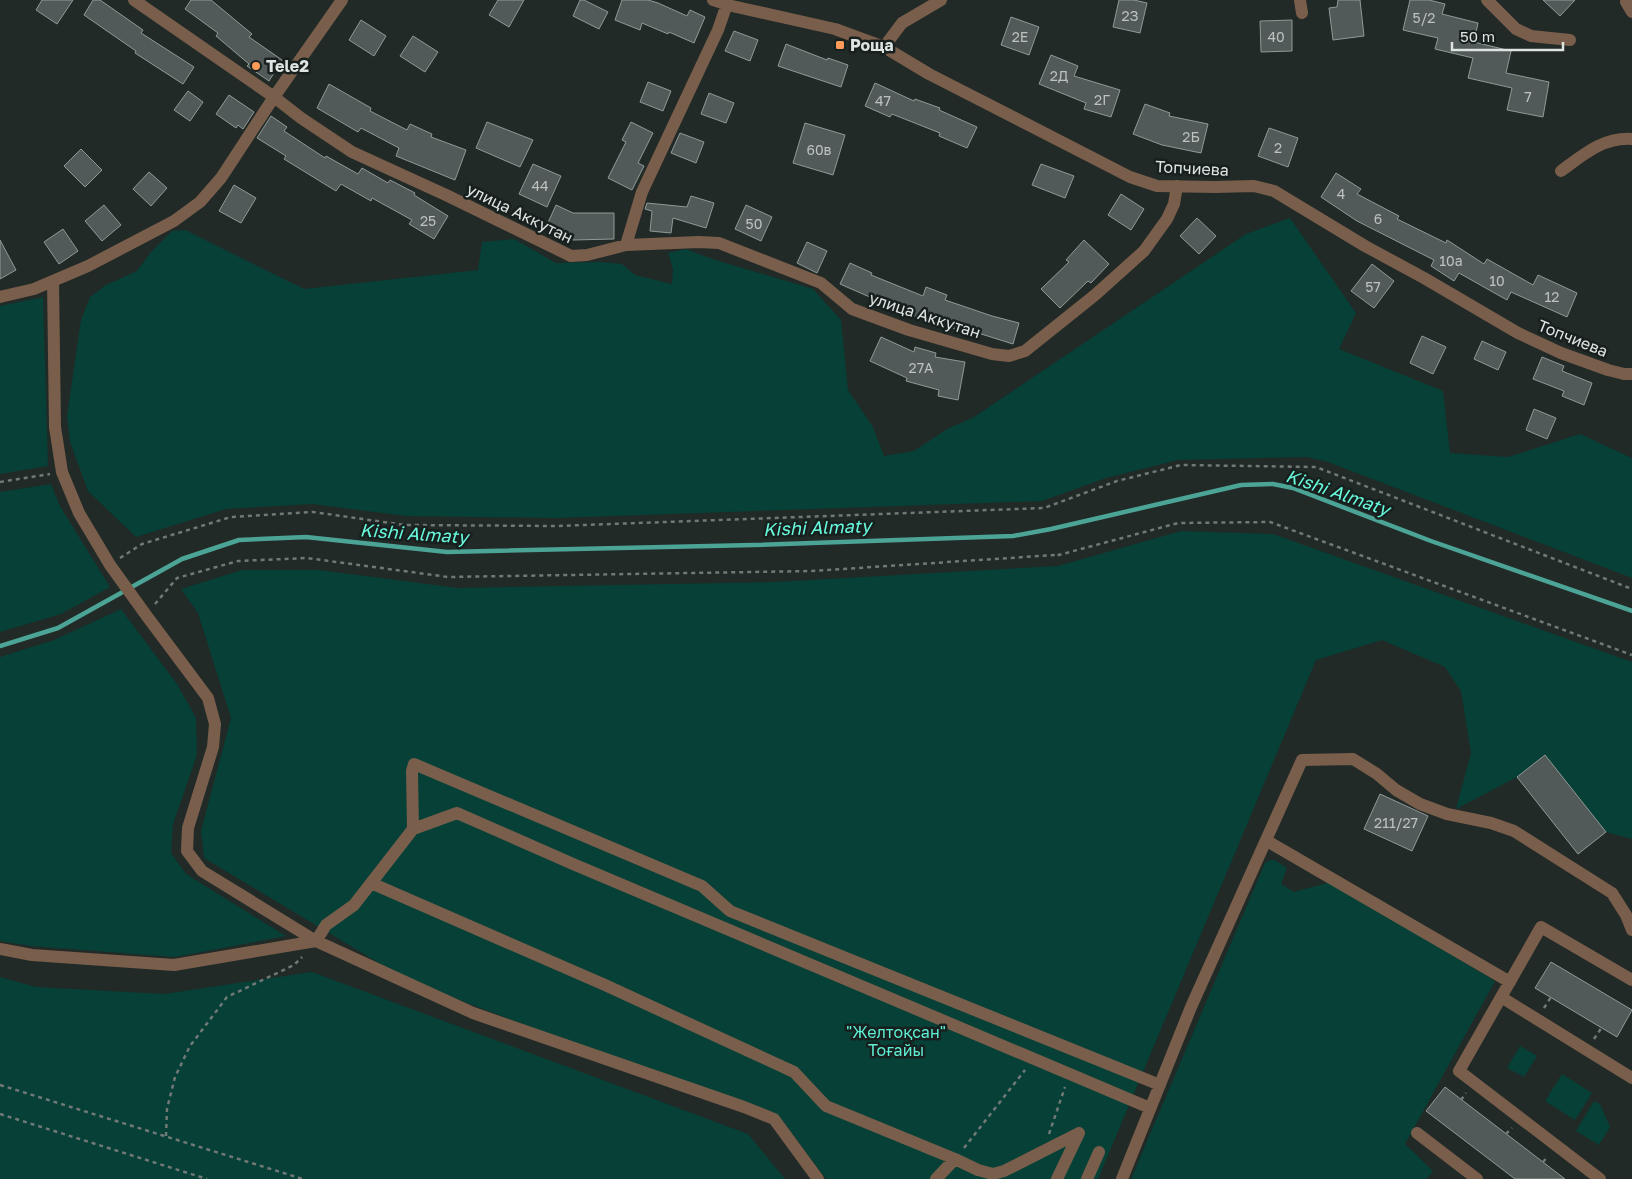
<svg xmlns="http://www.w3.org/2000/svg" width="1632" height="1179" viewBox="0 0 1632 1179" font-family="'Golos Text',sans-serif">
<rect width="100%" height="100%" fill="#212a27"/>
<path fill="#064036" d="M1290,218L1356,313L1339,349L1443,391L1450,453L1508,457L1580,434L1632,458V578L1328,462L1307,457L1178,460L1106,478L1042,501L556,518L406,516L312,504L226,509L136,537L88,491L70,442L67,416L81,320L90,297L106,285L137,271L151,252L172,231L185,230L304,289L478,270L482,242L514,239L556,263L601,262L622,264L635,275L672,284L673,269L668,253L686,249L712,259L813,289L841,320L848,390L873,427L884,456L914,451L947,429L974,417L1246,234Z
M43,297L48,466L0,474V306Z
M51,484L60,506L110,587L61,614L0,632V492Z
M1181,531L1273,534L1632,662V839L1606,832L1545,755L1517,777L1456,809L1471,753L1461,691L1445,667L1382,640L1316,660L1098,1179H826L779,1116L623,1062L409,981L204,858L201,831L231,718L198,613L181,589L242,570H319L458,588L775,582L1058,566Z
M121,609L177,684L196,718L197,755L173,824L171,853L186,874L286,936L175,957L31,946L0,941V657L54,640Z
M1270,860H1275L1287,868L1281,884L1294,892L1331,882L1495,981L1405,1144L1433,1171L1427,1179H1131L1265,863Z
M312,972L748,1134L785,1179H0V977L36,987L164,994Z
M1520,1046L1537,1056L1524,1077L1507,1068Z
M1562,1074L1592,1093L1575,1120L1545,1101Z
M1594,1101L1600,1104L1610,1127L1599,1145L1576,1131Z"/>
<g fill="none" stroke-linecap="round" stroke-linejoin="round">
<path stroke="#4ca496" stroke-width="4.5" d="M0,646L58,628L182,559L239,540L306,537L447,552L754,545L1013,536L1051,529L1241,485L1273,484L1293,488L1431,541L1632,611"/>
</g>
<path fill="#515a58" stroke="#8f9a97" d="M42,0H73L57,24L36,10Z
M93,0H100L143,30L141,33L194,67L183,84L135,53L136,51L84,15Z
M191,0H211L252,34L249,37L282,60L269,81L247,66L249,64L216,36L218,33L185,9Z
M498,0H524L509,27L489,15Z
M580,0H584L608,12L599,29L573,16Z
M622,0H648L658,3L687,16L690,10L705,17L694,43L669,32L668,34L642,23L640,30L615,20Z
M1119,0H1134L1147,3L1140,33L1113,27Z
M1338,0H1360L1364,36L1333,40L1329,8L1337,7Z
M1410,0H1429L1445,4L1442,14L1478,23L1474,42L1511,51L1506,73L1549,82L1543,117L1507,110L1512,88L1468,78L1473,58L1435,49L1438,38L1403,30Z
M1543,0H1575L1560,16Z
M1011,17L1039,27L1029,55L1001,45Z
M361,20L386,36L374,56L349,40Z
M1292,20V51L1261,52L1260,21Z
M734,31L758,40L750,61L725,51Z
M413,36L438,52L425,72L400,56Z
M786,44L827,60L828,58L848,65L841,87L778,66Z
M1051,55L1078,66L1074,76L1120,90L1111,117L1084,109L1086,103L1039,84Z
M648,82L671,91L663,111L640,102Z
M875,83L914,101L915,99L940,108L939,110L977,127L967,148L939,136L940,133L892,114L890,117L865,106Z
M329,84L371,108L370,111L407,130L410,124L432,134L431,137L466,150L455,180L396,156L399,148L361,128L358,132L317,108Z
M188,91L203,102L190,121L174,110Z
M709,93L734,103L726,123L701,114Z
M229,95L254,112L243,129L238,125L236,128L216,114Z
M1145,104L1170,113L1169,116L1208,124L1201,153L1162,145L1133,134Z
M271,116L287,127L284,131L325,158L326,156L358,174L362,168L388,183L390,180L415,193L414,195L448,216L434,239L409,224L412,220L372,198L371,201L341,184L336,191L284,159L286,156L257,138Z
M487,122L533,140L520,167L476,148Z
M631,122L653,133L638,163L644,166L632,190L608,178L626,142L622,140Z
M805,123L845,135L833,175L793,163Z
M1269,128L1298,138L1288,167L1258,156Z
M680,133L704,142L696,163L671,153Z
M81,149L102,170L85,187L64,166Z
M533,164L561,176L547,207L519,194Z
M1041,164L1074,176L1065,198L1032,185Z
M149,172L167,188L151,206L133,189Z
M1336,173L1361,189L1357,194L1399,216L1397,219L1446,243L1447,240L1484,264L1487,259L1533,285L1538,275L1577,293L1567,317L1511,292L1507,300L1459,273L1454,281L1431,266L1434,260L1357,221L1321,197Z
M234,185L256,198L241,223L219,211Z
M1121,194L1144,209L1131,230L1108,215Z
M691,196L714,203L706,228L673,218L671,233L650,231L652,211L645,209L647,203L687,207Z
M104,205L121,225L102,241L85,221Z
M556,205L573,213H614V239L573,240L546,227Z
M746,205L772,217L761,241L735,229Z
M1197,218L1216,236L1199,254L1180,236Z
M63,229L78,251L59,264L44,242Z
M0,240L16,270L0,279Z
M1084,240L1109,264L1091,283L1088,281L1060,308L1041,289L1069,262L1066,260Z
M807,242L827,251L817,273L797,263Z
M850,263L872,273L871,275L923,296L926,287L947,295L945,300L992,316L1019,323L1013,344L978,333L977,336L896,310L871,300L872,298L840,284Z
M1372,264L1394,281L1374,308L1351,291Z
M1422,336L1446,347L1433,374L1410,363Z
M881,337L914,352L915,347L936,353L935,357L965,362L958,400L938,396L939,390L906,381L907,378L870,361Z
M1482,341L1506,352L1498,370L1474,359Z
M1542,357L1564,366L1562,371L1592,383L1584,405L1562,396L1564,391L1533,379Z
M1534,409L1556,418L1547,439L1526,430Z
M1545,755L1606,832L1578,854L1517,777Z
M1380,794L1428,816L1412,851L1364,829Z
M1551,962L1632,1010L1617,1037L1535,988Z
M1445,1087L1526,1149L1565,1179H1515L1502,1169L1426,1111Z"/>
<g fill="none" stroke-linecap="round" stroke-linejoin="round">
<path stroke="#717976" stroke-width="2.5" stroke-dasharray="4 4" stroke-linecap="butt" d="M0,482L50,474
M120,558L142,544L231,517L313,512L405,525L557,526L1044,508L1117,481L1181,465L1316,467L1632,589
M155,604L177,578L238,561L307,558L448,577L812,571L1055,555V556L1178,523L1270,522L1632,655
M1544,1008L1551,997
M1594,1039L1602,1027
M0,1085L303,1179
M1461,1100L1466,1093
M0,1114L207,1179
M1049,1134L1065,1087
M1506,1134L1512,1128
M166,1136L167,1109L175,1077L190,1046L227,997L294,965L302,957
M964,1148L1025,1070
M1543,1162L1548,1156"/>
<path stroke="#7a5e4c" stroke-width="12" d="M134,0L274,97L301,118L352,152L446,195L571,256L587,255L626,245L699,242L719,243L821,283L852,309L909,330L992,354L1009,356L1025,351L1095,295L1144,251L1167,219L1174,204L1177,186
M713,0L732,6L835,29L884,47L929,74L1130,177L1157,186L1215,187L1254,186L1274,191L1365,246L1424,278L1518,333L1561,353L1608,370L1624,374H1632
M1300,0L1302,13
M1487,0L1516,29L1531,36L1570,40
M1626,2L1632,12
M884,47L902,23L941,0
M1561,171C1583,155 1603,137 1632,139
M626,245L642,192L718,30L727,4
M53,281L55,427L62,472L79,513L110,565L146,615L208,698L215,724L213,747L188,828L187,851L202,871L316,941L473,1013L744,1107L774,1119L818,1179
M0,297L34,289L88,266L174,221L200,202L221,178L274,97L342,0
M413,829L412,771L414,764L702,886L730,911L1160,1085
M1267,841L1510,982
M371,883L605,985L794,1072L826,1106L955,1159L978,1170L993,1174L1004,1171L1079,1133
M0,949L32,955L174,965L316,941L326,925L354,905L413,829L457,813L573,864L1150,1108
M1501,997L1632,1078
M1417,1133L1477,1179
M936,1179L955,1159
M1057,1179L1079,1133
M1087,1179L1099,1152
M1122,1179L1191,1007L1302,760L1353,759L1377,774L1396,790L1420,804L1447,814L1491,823L1514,831L1612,893L1626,915L1632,930
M1600,1179L1459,1071L1541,927L1632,980"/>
</g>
<g fill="#fe9b59" stroke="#17201e" stroke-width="2">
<rect x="835" y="40" width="10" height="10" rx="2.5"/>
<circle cx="256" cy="66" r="5"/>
</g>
<g text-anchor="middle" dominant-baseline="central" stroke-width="5" stroke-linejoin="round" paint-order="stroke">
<g font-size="14" fill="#bbc2c0">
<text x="1130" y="15">2З</text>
<text x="1424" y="17">5/2</text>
<text x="1020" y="36">2Е</text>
<text x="1276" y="36">40</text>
<text x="1059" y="75">2Д</text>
<text x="1528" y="96">7</text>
<text x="1102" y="99">2Г</text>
<text x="883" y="100">47</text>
<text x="1191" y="136">2Б</text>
<text x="1278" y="147">2</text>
<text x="819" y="149">60в</text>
<text x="540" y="185">44</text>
<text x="1341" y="193">4</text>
<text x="1378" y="218">6</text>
<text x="428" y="220">25</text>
<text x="754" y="223">50</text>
<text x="1451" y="260">10а</text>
<text x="1497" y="280">10</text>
<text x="1373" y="286">57</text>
<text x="1552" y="296">12</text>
<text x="921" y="367">27А</text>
<text x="1396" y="822">211/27</text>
</g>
<g font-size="16" font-weight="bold" fill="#dee4e2" stroke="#17201e" text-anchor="start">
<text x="850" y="45">Роща</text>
<text x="266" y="66">Tele2</text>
</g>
<g font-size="16" fill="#dee4e2" stroke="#17201e">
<text transform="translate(1192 168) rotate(3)">Топчиева</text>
<text transform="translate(520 213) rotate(26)">улица Аккутан</text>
<text transform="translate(925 315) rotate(18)">улица Аккутан</text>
<text transform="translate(1573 338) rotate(22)">Топчиева</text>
</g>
<g font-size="16" fill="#5deed3" stroke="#17201e">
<text x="896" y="1032">"Желтоқсан"<tspan x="896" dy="18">Тоғайы</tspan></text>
</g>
<g font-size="18" font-style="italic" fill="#68f8dc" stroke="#17201e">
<text transform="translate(1338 492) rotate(19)">Kіshі Almaty</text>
<text transform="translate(817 527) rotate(-2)">Kіshі Almaty</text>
<text transform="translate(414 533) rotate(4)">Kіshі Almaty</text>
</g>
</g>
<path d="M1452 42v8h111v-8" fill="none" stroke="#dee4e2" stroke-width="2.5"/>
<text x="1460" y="42" font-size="15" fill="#dee4e2" stroke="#17201e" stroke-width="4" paint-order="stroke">50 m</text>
</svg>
